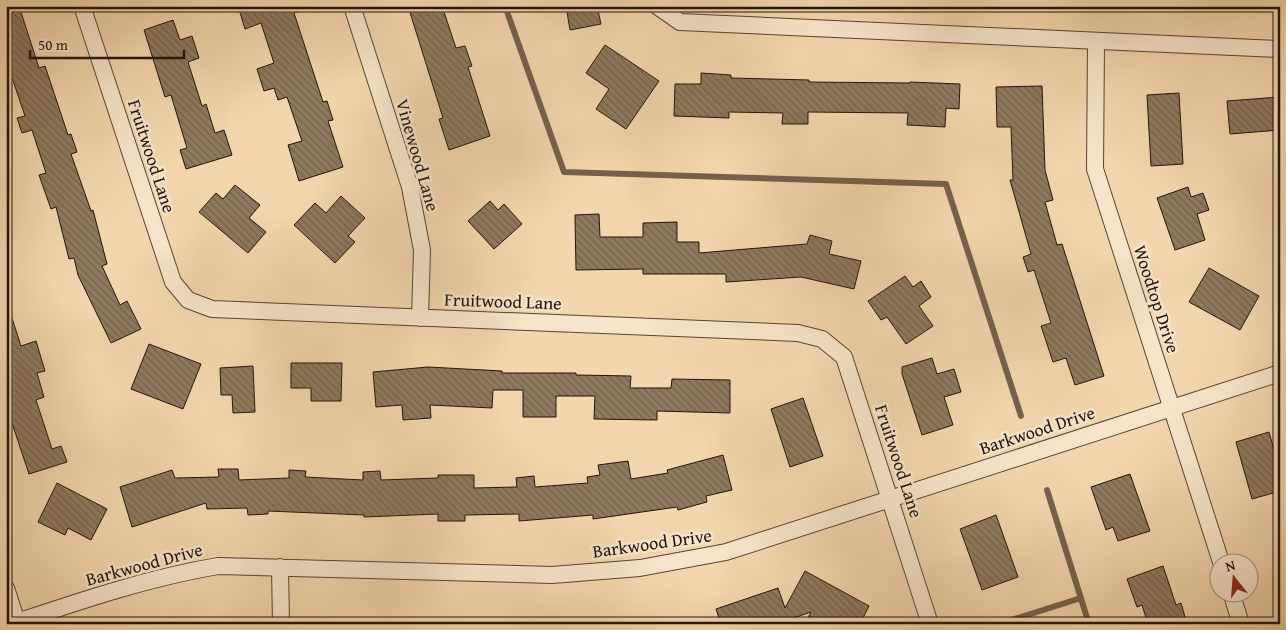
<svg xmlns="http://www.w3.org/2000/svg" width="1286" height="630" viewBox="0 0 1286 630" font-family="'Gentium Book Plus',serif">
<defs>
<pattern id="building-back-hatch" width="6" height="6" patternUnits="userSpaceOnUse" patternTransform="scale(1.25)"><rect width="6" height="6" fill="#8f795f"/><path d="M-1 5l2 2M0 0l6 6M5-1l2 2" fill="none" stroke="#74624d"/></pattern>
</defs>
<rect width="100%" height="100%" fill="#f3d6ad"/>
<filter id="stains"><feTurbulence type="fractalNoise" baseFrequency=".004" numOctaves="4"/><feColorMatrix values="0 0 0 0 .2 0 0 0 0 .09 0 0 0 0 .02 0 0 0 .5 -.17"/></filter>
<radialGradient id="worn" r=".72"><stop offset=".6" stop-color="#630" stop-opacity="0"/><stop offset="1" stop-color="#630" stop-opacity=".3"/></radialGradient>
<g fill="none" stroke-linecap="round" stroke-linejoin="round">
<path stroke="#75614b" stroke-width="6" d="M505,6L564,172L946,184L1021,416
M1047,490L1089,624
M999,624L1081,598"/>
</g>
<path fill="url(#building-back-hatch)" stroke="#23140a" d="M6,6H19L39,68L45,66L68,135L71,134L77,152L71,154L91,211L93,210L107,264L102,266L120,305L127,301L141,329L111,343L78,275L74,258L69,259L56,207L51,209L39,175L46,173L32,130L22,133L17,118L25,116L6,60Z
M238,6H303L304,10L294,13L323,102L327,101L333,120L328,121L343,167L299,181L288,145L302,141L287,97L278,100L274,88L264,91L257,69L274,63L261,23L245,29Z
M408,6H442L456,48L465,46L472,66L468,67L490,136L449,150L439,119L443,118Z
M566,6H597L601,24L570,30Z
M173,20L180,40L192,36L199,58L188,62L202,106L206,104L215,133L224,130L232,155L186,169L180,150L187,148L171,95L165,97L144,30Z
M605,45L659,81L626,129L596,109L609,89L586,73Z
M701,73L731,75V78L809,80V82L910,83V82L960,84L959,109L946,108L945,127L907,125L908,113L808,112V124H782L783,113L729,112V118L674,116L675,84H701Z
M1042,86L1045,170L1053,200L1045,202L1057,245L1062,244L1104,376L1075,385L1066,358L1053,362L1041,326L1051,323L1034,270L1028,272L1023,257L1031,254L1010,180H1013L1011,127H997L996,87Z
M1179,93L1183,164L1151,166L1147,95Z
M1280,97V130L1230,134L1227,101Z
M235,185L260,205L249,218L266,232L248,253L199,212L216,193L223,199Z
M1188,187L1191,197L1203,193L1209,210L1197,214L1205,240L1175,250L1157,198Z
M341,196L365,218L348,236L355,242L335,263L294,225L315,203L326,213Z
M490,201L498,210L504,204L522,224L494,249L468,221Z
M599,214L600,237H643V223L677,222V242H699V253L807,244L810,235L832,241L829,254L861,261L854,289L801,277L726,282V274H643V269L576,270L575,215Z
M1209,268L1259,296L1240,330L1189,302Z
M905,276L913,287L921,281L931,297L919,306L933,326L906,344L887,317L881,320L868,301Z
M10,312L21,346L36,341L45,371L37,373L44,397L36,400L52,449L61,446L67,462L29,474L6,405V313Z
M149,344L201,364L183,409L131,389Z
M932,358L937,374L954,369L961,392L944,397L953,425L922,435L902,374V367Z
M291,363H342L341,401H311V388H291Z
M253,366L255,412L233,413L232,395H221L220,368Z
M428,367L502,371V373H576V375L631,376L630,388H671L672,379L730,380V413L657,411V420L594,419L595,396H556V417H523V390H493L492,408L430,405L431,418L403,420L402,405L376,407L373,372Z
M803,398L823,456L790,467L771,409Z
M1269,432L1280,471V491L1252,499L1236,442Z
M723,455L732,490L706,496L707,502L678,510L677,507L593,519V515L519,521V514L465,515V521H438V514L364,517V515L268,511V514L248,515L247,508L207,509L206,503L132,527L120,487L172,470L175,478L219,477L218,469H238L239,480L289,478V470L306,471L305,477L363,480V472L380,471L381,480L438,478V475H474V488L517,487L516,478L534,476L535,487L588,483L587,477L600,475L598,465L628,461L631,479L668,473L667,470Z
M1130,474L1150,531L1118,541L1113,527L1106,530L1091,487Z
M57,483L107,509L91,540L68,528L65,535L38,522Z
M996,515L1018,577L982,590L960,529Z
M1163,566L1176,605L1181,603L1187,624H1148L1142,605L1137,607L1127,579Z
M805,571L869,606L860,624H805L811,612L776,624H721L716,609L778,588L785,608Z"/>
<g fill="none" stroke-linecap="round" stroke-linejoin="round">
<g stroke="#574433" stroke-width="18">
<path id="street" d="M82,6L173,282L188,300L212,309L798,333L822,339L844,357L930,624
M352,6L410,187L422,250L420,318
M657,6L680,22L1280,49
M1096,42L1095,169L1221,562
M280,567L281,624
M6,588L17,622
M1231,592L1241,624
M11,624C80,601 147,578 218,566L552,575L640,568L726,552L1280,373"/>
</g>
<use href="#street" stroke="#f7e4ca" stroke-width="16"/>
</g>
<g text-anchor="middle" dominant-baseline="central" stroke-width="5" stroke-linejoin="round" paint-order="stroke">
<g font-size="18" fill="#23140a" stroke="#f7e4ca">
<text transform="translate(418 155) rotate(74)">Vinewood Lane</text>
<text transform="translate(152 156) rotate(72)">Fruitwood Lane</text>
<text transform="translate(1157 299) rotate(72)">Woodtop Drive</text>
<text transform="translate(503 301) rotate(2)">Fruitwood Lane</text>
<text transform="translate(1037 430) rotate(-18)">Barkwood Drive</text>
<text transform="translate(899 461) rotate(72)">Fruitwood Lane</text>
<text transform="translate(652 543) rotate(-8)">Barkwood Drive</text>
<text transform="translate(144 564) rotate(-15)">Barkwood Drive</text>
</g>
</g>
<rect width="1286" height="630" fill="none" stroke="#f3d6ad" stroke-width="25"/>
<rect x="8" y="8" width="1271" height="615" fill="none" stroke="#23140a" stroke-width="2.5"/>
<rect x="12" y="12" width="1261" height="605" fill="none" stroke="#23140a"/>
<g transform="translate(1234 578) rotate(343)"><circle r="24" fill="#f7e4ca" stroke="#a2917d"/>
<path d="M0-4L9 19L0 12L-9 19Z" fill="#8f2418"/>
<text y="-8" font-size="14" font-weight="bold" text-anchor="middle" fill="#23140a">N</text>
</g>
<path d="M30 50v8h154v-8" fill="none" stroke="#23140a" stroke-width="2.5"/>
<text x="38" y="50" font-size="15" fill="#23140a" stroke="#f7e4ca" stroke-width="4" paint-order="stroke">50 m</text>
<rect width="100%" height="100%" filter="url(#stains)"/>
<rect width="100%" height="100%" fill="url(#worn)"/>
</svg>
